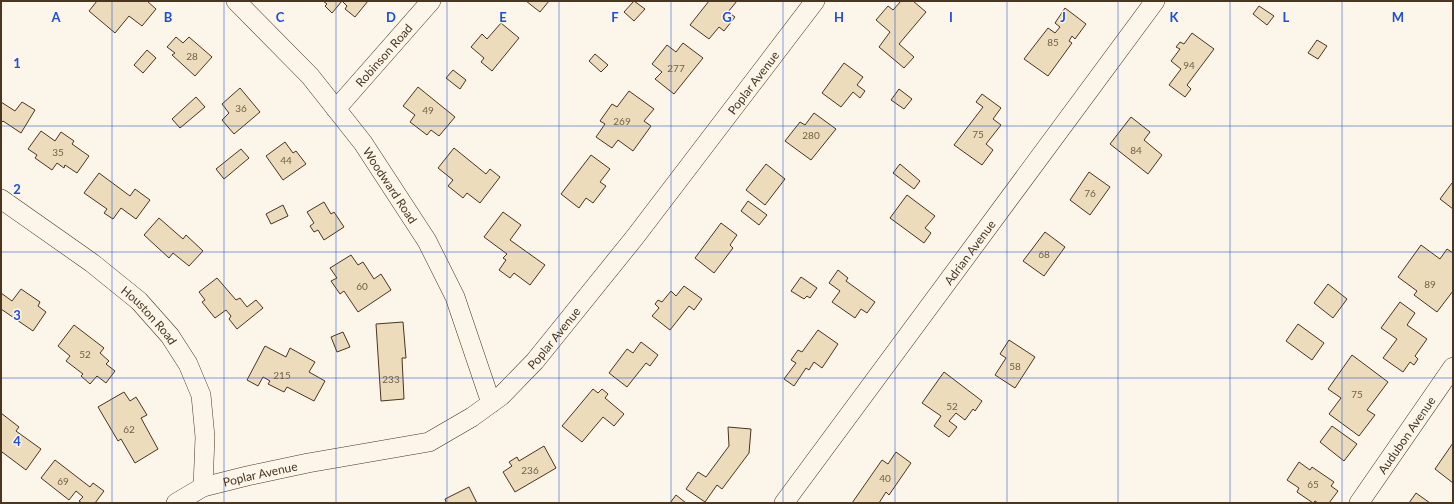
<svg xmlns="http://www.w3.org/2000/svg" width="1454" height="504" viewBox="0 0 1454 504" font-family="Lato,sans-serif">
<rect width="100%" height="100%" fill="#fbf6e9"/>
<path fill="#ecdcbc" stroke="#4a3520" d="M97,1H147L156,9L142,26L129,16L115,33L89,11Z
M323,1H368L355,17L345,9L347,6L342,1L332,13L325,6L327,4Z
M526,1H549L540,12Z
M634,1L645,9L634,21L624,12Z
M709,1H737L728,12L735,17L724,31L719,27L709,39L690,25Z
M901,1H913L926,12L899,44L914,57L904,68L879,47L890,32L876,20L888,6L893,10Z
M1259,6L1274,16L1267,25L1253,14Z
M1065,8L1086,24L1075,39L1072,36L1069,41L1072,43L1048,76L1024,59L1048,28L1055,33L1060,27L1055,23Z
M501,23L519,38L492,71L481,62L484,58L471,47L482,34L487,39Z
M1192,33L1214,49L1187,85L1191,89L1185,97L1169,85L1181,69L1171,61L1180,49L1176,47L1180,42L1184,44Z
M176,37L183,43L189,37L212,57L195,76L172,55L175,53L167,47Z
M1317,40L1327,46L1318,59L1308,53Z
M683,43L703,58L674,94L655,79L662,72L652,64L667,45L676,52Z
M147,50L156,58L143,73L134,65Z
M595,54L608,65L601,72L589,61Z
M844,63L863,77L857,85L865,91L860,98L853,92L841,107L822,93Z
M453,70L466,80L460,89L446,78Z
M418,87L455,117L439,136L431,130L427,135L410,122L415,115L403,106Z
M240,88L260,112L234,134L222,120L229,113L222,104Z
M899,89L912,99L904,109L891,100Z
M629,91L654,109L644,121L651,126L633,151L618,140L612,148L596,137L605,124L600,121L612,104L617,107Z
M982,94L1001,108L993,119L1001,125L986,144L993,150L982,165L954,145L983,107L976,102Z
M196,97L205,107L180,128L172,119Z
M1,102L15,111L22,102L35,110L21,133L3,121L1,123Z
M814,113L836,129L811,160L785,141L800,122L805,125Z
M1131,117L1150,132L1144,140L1162,155L1148,174L1110,144Z
M41,131L55,141L61,132L74,141L72,144L89,156L77,173L65,165L64,168L57,163L52,170L35,158L37,155L28,149Z
M285,142L293,153L296,151L306,164L283,180L266,156Z
M454,148L486,174L490,169L500,177L480,203L467,193L463,198L448,186L453,180L438,168Z
M241,149L249,158L224,179L216,169Z
M591,155L610,169L600,182L606,186L593,203L586,198L579,208L561,194Z
M766,164L785,179L765,205L746,190Z
M900,164L920,181L914,189L893,173Z
M1089,172L1110,187L1090,215L1070,200Z
M99,173L130,196L135,189L150,200L136,219L121,208L113,219L104,213L107,209L84,193Z
M1452,183L1453,184V209L1440,199Z
M907,195L935,216L925,228L931,233L924,243L890,218Z
M748,201L767,215L759,225L741,211Z
M324,202L331,214L334,212L344,227L324,240L318,230L314,232L310,226L314,223L307,212Z
M283,205L288,216L271,224L266,214Z
M503,212L521,225L510,240L545,265L530,285L514,273L510,278L499,270L506,260L503,258L507,254L484,237Z
M159,218L183,239L186,235L203,251L189,266L173,253L169,258L144,235Z
M721,223L737,235L730,245L733,248L714,273L695,258Z
M1045,232L1065,247L1044,276L1023,261Z
M1421,245L1440,259L1447,249L1453,253V291L1437,312L1414,295L1417,291L1398,277Z
M351,255L358,265L363,262L374,279L381,274L391,290L358,312L344,291L340,294L331,281L337,278L330,268Z
M838,270L848,278L846,281L875,302L867,313L861,309L855,318L832,302L840,291L829,283Z
M801,277L817,288L810,298L807,296L804,299L791,291Z
M217,278L236,300L240,298L247,307L256,300L263,308L237,329L229,319L231,316L226,310L215,318L202,302L205,300L199,292Z
M1328,284L1347,299L1333,318L1314,303Z
M684,286L702,299L694,310L689,306L670,330L652,316L659,308L655,304L658,300L662,302L671,291L676,296Z
M21,289L40,302L38,306L46,312L33,331L1,309V293L12,301Z
M1400,302L1415,313L1407,325L1427,339L1415,356L1418,359L1414,365L1410,362L1403,372L1383,358L1397,339L1381,328Z
M403,322L406,358H402L404,399L381,401L376,324Z
M1298,324L1324,343L1312,360L1286,341Z
M74,325L104,348L100,353L109,361L106,364L115,371L106,383L97,376L90,384L81,376L83,374L66,361L70,356L58,346Z
M818,330L838,344L822,368L814,362L809,370L806,368L794,386L784,379L796,363L791,360L798,350L802,352Z
M343,332L350,347L337,352L331,337Z
M1009,340L1035,357L1015,388L995,375L1006,358L1000,354Z
M641,342L658,355L650,366L646,363L627,387L609,373L627,349L633,353Z
M265,346L286,357L290,348L315,362L309,372L325,381L314,401L287,387L284,392L268,384L270,381L263,377L258,386L247,380Z
M1352,355L1388,382L1367,410L1375,415L1359,436L1329,414L1341,398L1328,389Z
M944,372L982,401L975,411L973,409L965,420L956,413L949,421L957,427L949,437L934,426L941,416L922,403Z
M593,389L598,393L602,389L608,394L605,398L624,414L614,426L603,417L582,442L562,426Z
M124,392L130,401L136,397L147,415L141,418L158,449L135,463L121,439L118,441L98,407Z
M1,413L19,427L16,431L41,449L26,470L2,452L1,454Z
M1332,426L1357,444L1344,461L1320,442Z
M728,427L751,429L749,453L722,489L717,485L705,502L686,489L698,472L706,477L729,446Z
M1453,443V483L1435,469Z
M544,446L556,468L515,492L503,472L512,466L509,462L517,457L519,461Z
M896,452L911,463L889,495L886,492L879,503H852L882,460L888,464Z
M55,460L90,487L93,483L104,491L95,503H82L79,501L83,497L76,491L69,500L41,478Z
M1299,462L1310,470L1312,467L1334,482L1331,486L1338,491L1329,503H1318L1315,501L1313,503L1297,492L1299,488L1287,480Z
M469,487L477,503H445L446,502L445,499Z
M1416,493L1430,503H1409Z
M676,495L686,503H670Z"/>
<g fill="none" stroke-linecap="round" stroke-linejoin="round">
<g stroke="#4a3520" stroke-width="20">
<g id="street">
<path id="s1" d="M236,1L310,76L363,143L427,241L455,297L491,403"/>
<path id="s2" d="M336,109L431,1"/>
<path id="s3" d="M1,199L92,263L139,301L170,336L188,364L201,395L205,437L203,487"/>
<path id="s4" d="M176,503L203,487L247,476L308,463L429,442L472,417L501,396L535,361L635,237L815,1"/>
<path id="s5" d="M784,503L1155,1"/>
<path id="s6" d="M1359,503L1453,367"/>
</g>
</g>
<use href="#street" stroke="#fbf6e9" stroke-width="19"/>
</g>
<path fill="none" stroke="#1d4ed8" stroke-width="1" stroke-opacity="0.55" d="M112,1V503M224,1V503M336,1V503M447,1V503M559,1V503M671,1V503M783,1V503M895,1V503M1007,1V503M1118,1V503M1230,1V503M1342,1V503M1,126H1453M1,252H1453M1,378H1453"/>
<g text-anchor="middle" dominant-baseline="central" stroke-width="3" stroke-linejoin="round" paint-order="stroke">
<g font-size="10" fill="#725f47">
<text x="1053" y="42">85</text>
<text x="192" y="56">28</text>
<text x="1189" y="65">94</text>
<text x="676" y="68">277</text>
<text x="241" y="108">36</text>
<text x="428" y="110">49</text>
<text x="622" y="121">269</text>
<text x="978" y="134">75</text>
<text x="811" y="135">280</text>
<text x="1136" y="150">84</text>
<text x="58" y="152">35</text>
<text x="286" y="160">44</text>
<text x="1090" y="193">76</text>
<text x="1044" y="254">68</text>
<text x="1430" y="284">89</text>
<text x="362" y="286">60</text>
<text x="85" y="354">52</text>
<text x="1015" y="366">58</text>
<text x="282" y="375">215</text>
<text x="391" y="379">233</text>
<text x="1357" y="394">75</text>
<text x="952" y="406">52</text>
<text x="129" y="429">62</text>
<text x="530" y="470">236</text>
<text x="885" y="478">40</text>
<text x="63" y="481">69</text>
<text x="1313" y="484">65</text>
</g>
<g font-size="12" fill="#4a3520" stroke="#fbf6e9">
<text stroke="none"><textPath href="#s2" startOffset="72">Robinson Road</textPath></text>
<text stroke="none"><textPath href="#s4" startOffset="750">Poplar Avenue</textPath></text>
<text stroke="none"><textPath href="#s1" startOffset="241">Woodward Road</textPath></text>
<text stroke="none"><textPath href="#s5" startOffset="312">Adrian Avenue</textPath></text>
<text stroke="none"><textPath href="#s3" startOffset="189">Houston Road</textPath></text>
<text stroke="none"><textPath href="#s4" startOffset="426">Poplar Avenue</textPath></text>
<text stroke="none"><textPath href="#s6" startOffset="83">Audubon Avenue</textPath></text>
<text stroke="none"><textPath href="#s4" startOffset="90">Poplar Avenue</textPath></text>
</g>
</g>
<g font-size="13" text-anchor="middle" font-weight="bold" fill="#1d4ed8" stroke="#fbf6e9" stroke-width="3" stroke-linejoin="round" paint-order="stroke">
<text x="56" y="22">A</text>
<text x="168" y="22">B</text>
<text x="280" y="22">C</text>
<text x="391" y="22">D</text>
<text x="503" y="22">E</text>
<text x="615" y="22">F</text>
<text x="727" y="22">G</text>
<text x="839" y="22">H</text>
<text x="951" y="22">I</text>
<text x="1063" y="22">J</text>
<text x="1174" y="22">K</text>
<text x="1286" y="22">L</text>
<text x="1398" y="22">M</text>
<text x="17" y="68">1</text>
<text x="17" y="194">2</text>
<text x="17" y="320">3</text>
<text x="17" y="446">4</text>
</g>
<rect width="1454" height="504" fill="none" stroke="#4a3520" stroke-width="4"/>
</svg>
